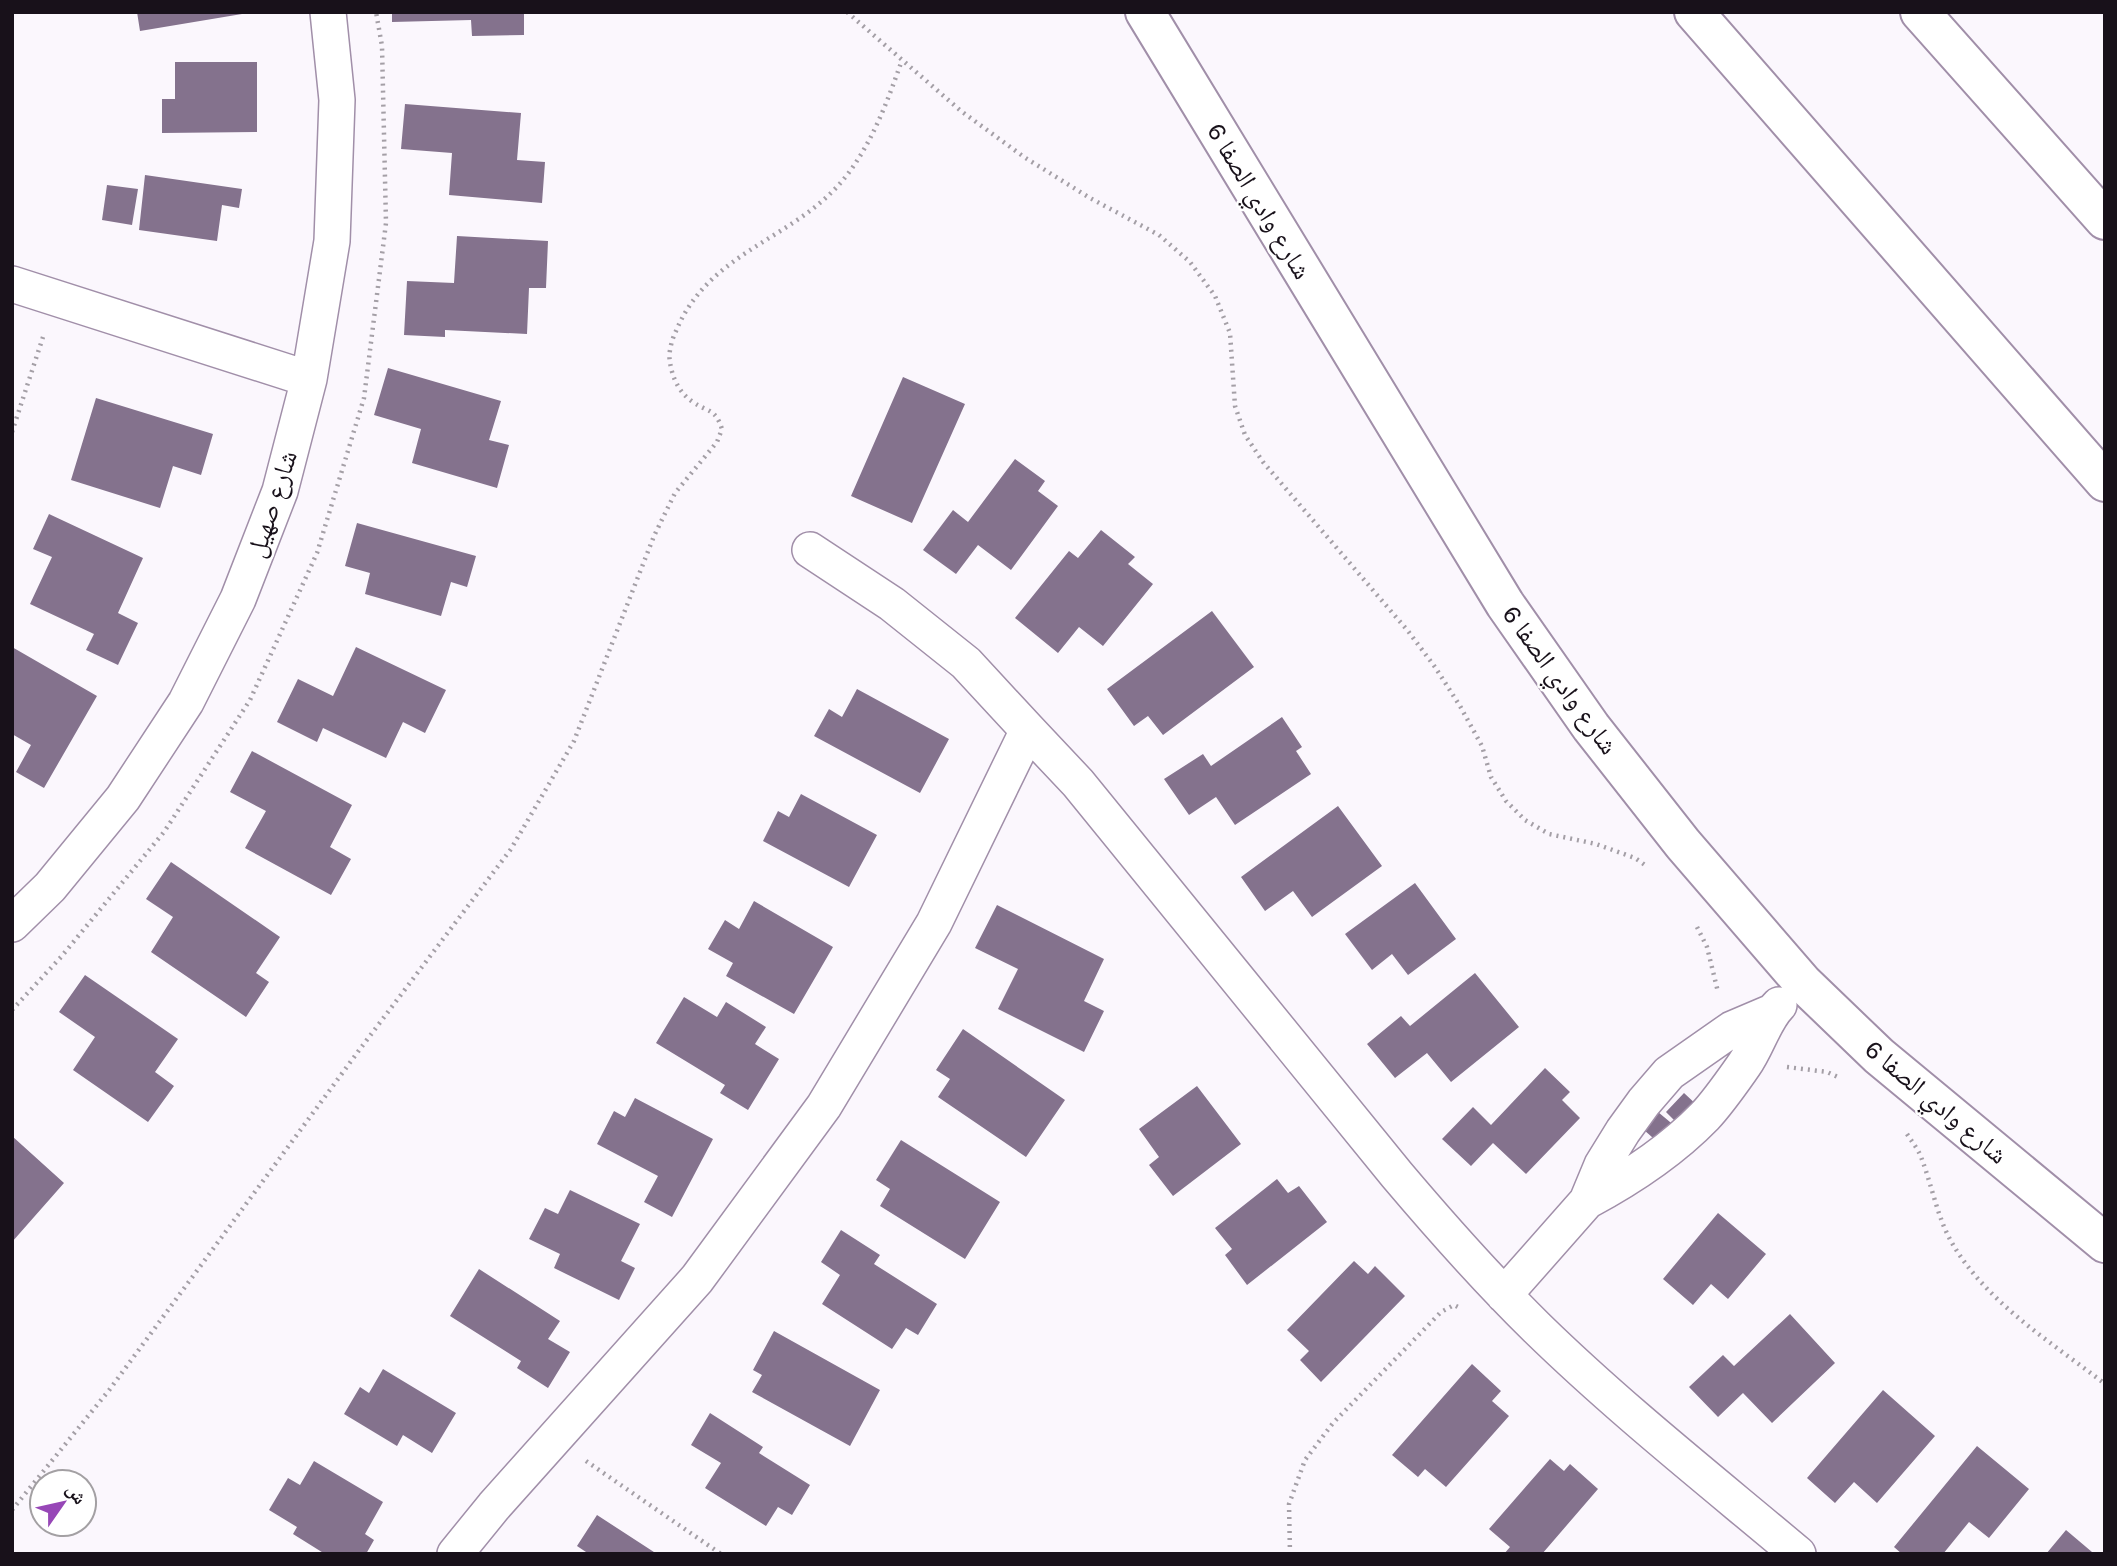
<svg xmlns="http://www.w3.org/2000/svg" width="2117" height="1566" viewBox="0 0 2117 1566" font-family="Karla,'Noto Naskh Arabic',sans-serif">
<rect width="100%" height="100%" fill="#fbf7fd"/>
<path fill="#84728d" d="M137,12H242V14L140,31Z
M392,12H524V35L472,36L471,20L392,22Z
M175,62H257V132L162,133V99H175Z
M405,104L521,113L517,160L545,162L542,203L449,195L452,153L401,149Z
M145,175L242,189L239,208L222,205L217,241L139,230Z
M107,185L138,189L132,225L102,220Z
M457,236L548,241L546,288H529L527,334L445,330V337L404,335L407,281L454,283Z
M388,368L501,401L489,440L509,445L497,488L412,463L421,429L374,415Z
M903,377L965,404L912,523L851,496Z
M96,398L213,434L201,475L173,466L160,508L71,480Z
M1015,459L1045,481L1038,491L1058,506L1011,570L978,545L956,574L923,550L953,510L968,522Z
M49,514L143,558L118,613L138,623L118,665L86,650L94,634L30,604L52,557L33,549Z
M357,523L476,556L467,587L451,582L441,616L365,594L370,573L345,566Z
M1101,530L1135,557L1128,564L1153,584L1103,646L1079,627L1058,653L1015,618L1069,551L1078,558Z
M1212,611L1254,667L1163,735L1148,716L1134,726L1107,689Z
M12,647L97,696L44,788L16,772L31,745L12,734Z
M356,647L446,690L425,733L403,722L386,758L323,728L317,742L277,722L298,679L333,696Z
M857,689L949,739L920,793L814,736L829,709L842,717Z
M1282,717L1302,747L1296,751L1311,774L1235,825L1216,797L1189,815L1164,779L1203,754L1211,766Z
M252,751L352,805L330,847L351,859L331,895L245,848L266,811L230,792Z
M801,794L877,835L849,887L763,841L778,811L789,817Z
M1338,806L1382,866L1312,917L1293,891L1265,911L1241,877Z
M171,862L280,937L256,973L269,982L246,1017L151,952L173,917L146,899Z
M1415,883L1456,939L1408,975L1392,954L1372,970L1345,934Z
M754,901L833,947L794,1014L726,976L733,963L708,949L725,920L739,929Z
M997,905L1104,959L1084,1001L1104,1011L1084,1052L998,1009L1018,969L975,948Z
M1475,973L1519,1027L1451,1082L1427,1053L1395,1078L1367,1044L1401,1016L1410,1026Z
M85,975L178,1039L155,1072L174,1086L148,1122L73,1070L95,1037L59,1012Z
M684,997L717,1017L726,1002L766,1027L755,1044L779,1059L748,1110L720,1093L725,1085L656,1043Z
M963,1029L1065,1100L1026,1157L938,1097L950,1079L936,1070Z
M1545,1068L1570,1092L1562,1100L1580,1118L1526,1174L1493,1143L1471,1166L1442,1139L1473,1107L1491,1125Z
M1197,1086L1241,1144L1173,1196L1149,1165L1159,1157L1139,1129Z
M1684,1093L1699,1107L1681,1127L1666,1112Z
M635,1098L713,1139L672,1217L644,1202L658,1176L597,1144L614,1111L625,1117Z
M1658,1112L1676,1127L1661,1145L1644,1130Z
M12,1136L64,1183L12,1242Z
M901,1140L1000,1202L965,1259L880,1206L890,1189L876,1180Z
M1277,1179L1288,1193L1299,1186L1327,1222L1247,1285L1225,1255L1232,1249L1215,1228Z
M570,1190L640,1224L621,1261L635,1268L619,1300L554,1268L560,1254L529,1239L545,1208L558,1214Z
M1718,1213L1766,1254L1728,1299L1711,1284L1693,1305L1663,1279Z
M841,1230L880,1255L874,1264L937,1304L918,1335L906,1328L892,1349L822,1304L840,1275L821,1262Z
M1354,1261L1368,1274L1375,1266L1405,1296L1321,1382L1300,1360L1309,1351L1287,1330Z
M479,1269L560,1321L548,1339L570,1352L548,1388L517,1368L521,1361L450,1316Z
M1790,1314L1835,1363L1772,1423L1743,1393L1718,1417L1689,1387L1723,1355L1734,1366Z
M774,1331L880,1390L850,1446L752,1392L762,1375L753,1370Z
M1472,1364L1501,1391L1492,1401L1509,1416L1446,1487L1425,1469L1418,1477L1392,1455Z
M383,1369L456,1413L432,1453L403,1435L397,1446L344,1414L360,1387L369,1393Z
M1883,1390L1935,1436L1877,1503L1854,1482L1835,1503L1807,1478Z
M710,1413L763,1447L759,1453L810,1485L792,1515L778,1507L766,1526L705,1488L721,1463L691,1445Z
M1977,1446L2029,1489L1989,1538L1969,1522L1943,1554H1902L1894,1547Z
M1550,1459L1564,1471L1570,1464L1598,1489L1542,1554H1504L1510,1547L1489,1529Z
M314,1461L383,1502L365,1534L374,1540L366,1554H325L293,1534L297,1527L269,1510L288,1478L300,1485Z
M597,1515L657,1554H589L577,1546Z
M2066,1530L2092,1552L2091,1554H2046Z"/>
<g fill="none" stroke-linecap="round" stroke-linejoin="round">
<g stroke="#a18fa9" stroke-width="38">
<path id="minor" d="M12,284L309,379
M810,550L892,604L966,663L1028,730L1078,783L1397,1175C1441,1227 1487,1279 1537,1328C1619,1408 1710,1480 1798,1554
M12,924L50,887L123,798L186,702L238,599L280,491L309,379L332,241L337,100L328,12
M1587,1201C1630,1178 1671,1151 1705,1116C1719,1101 1732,1082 1744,1065C1757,1047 1764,1020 1779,1005
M1504,1295L1587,1201L1602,1165L1623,1131L1644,1102L1669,1073L1732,1029L1772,1012
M455,1554L494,1506L697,1279L824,1106L934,923L1028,730"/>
</g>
<g stroke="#a18fa9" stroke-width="42">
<path id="tertiary" d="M1145,12L1505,604L1591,727L1683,844L1803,983L1879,1056L2105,1243"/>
</g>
<g stroke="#a18fa9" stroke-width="42">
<path id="motorway" d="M1694,12L2105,482
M1920,12L2105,220"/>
</g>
<path stroke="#a49fa6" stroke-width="4.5" stroke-dasharray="2 5" stroke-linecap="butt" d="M847,12L961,111L1024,157L1090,198L1159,235L1190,262L1215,296L1230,333L1235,406L1245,435L1263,462L1408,631L1435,667L1460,706L1482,746L1491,777L1506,801L1525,820L1549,834L1596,844L1635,858L1645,865
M12,432L43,337
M1697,927L1707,947L1718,992
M12,1010L61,957L164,832L250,700L317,553L364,398L386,223L382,46L376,12
M1787,1067L1827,1072L1840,1078
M1907,1134C1912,1142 1918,1149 1921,1157C1932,1185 1937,1217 1952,1243C1987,1303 2051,1342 2105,1384
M586,1461L721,1554
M12,1510L110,1389L360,1049L511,849L574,741L654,536L675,493L717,442L722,429C715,408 709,413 693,402C679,393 672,377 670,362C668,353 672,339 676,331C710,249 797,240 847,175C873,141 888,100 902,60
M1290,1554L1289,1504L1305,1460L1333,1423L1441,1312L1454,1305L1458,1307"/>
<use href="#minor" stroke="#fff" stroke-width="35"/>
<use href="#tertiary" stroke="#fff" stroke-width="38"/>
<use href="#motorway" stroke="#fff" stroke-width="38"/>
</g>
<g text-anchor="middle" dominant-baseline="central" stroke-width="5" stroke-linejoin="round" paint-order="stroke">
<g font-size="26" fill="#18111a" stroke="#fff">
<text transform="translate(1259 201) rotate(59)">شارع وادي الصفا 6</text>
<text transform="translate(272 504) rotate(-72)">شارع صهيل</text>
<text transform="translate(1560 680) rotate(54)">شارع وادي الصفا 6</text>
<text transform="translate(1936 1102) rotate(40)">شارع وادي الصفا 6</text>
</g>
</g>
<rect width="2117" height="1566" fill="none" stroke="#18111a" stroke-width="28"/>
<g transform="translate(63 1503) rotate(56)"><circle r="33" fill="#ffffff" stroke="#a3a0a3" stroke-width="2"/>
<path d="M0-5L12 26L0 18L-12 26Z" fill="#9747b7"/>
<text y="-10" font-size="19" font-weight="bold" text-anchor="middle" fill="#18111a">ش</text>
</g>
</svg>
